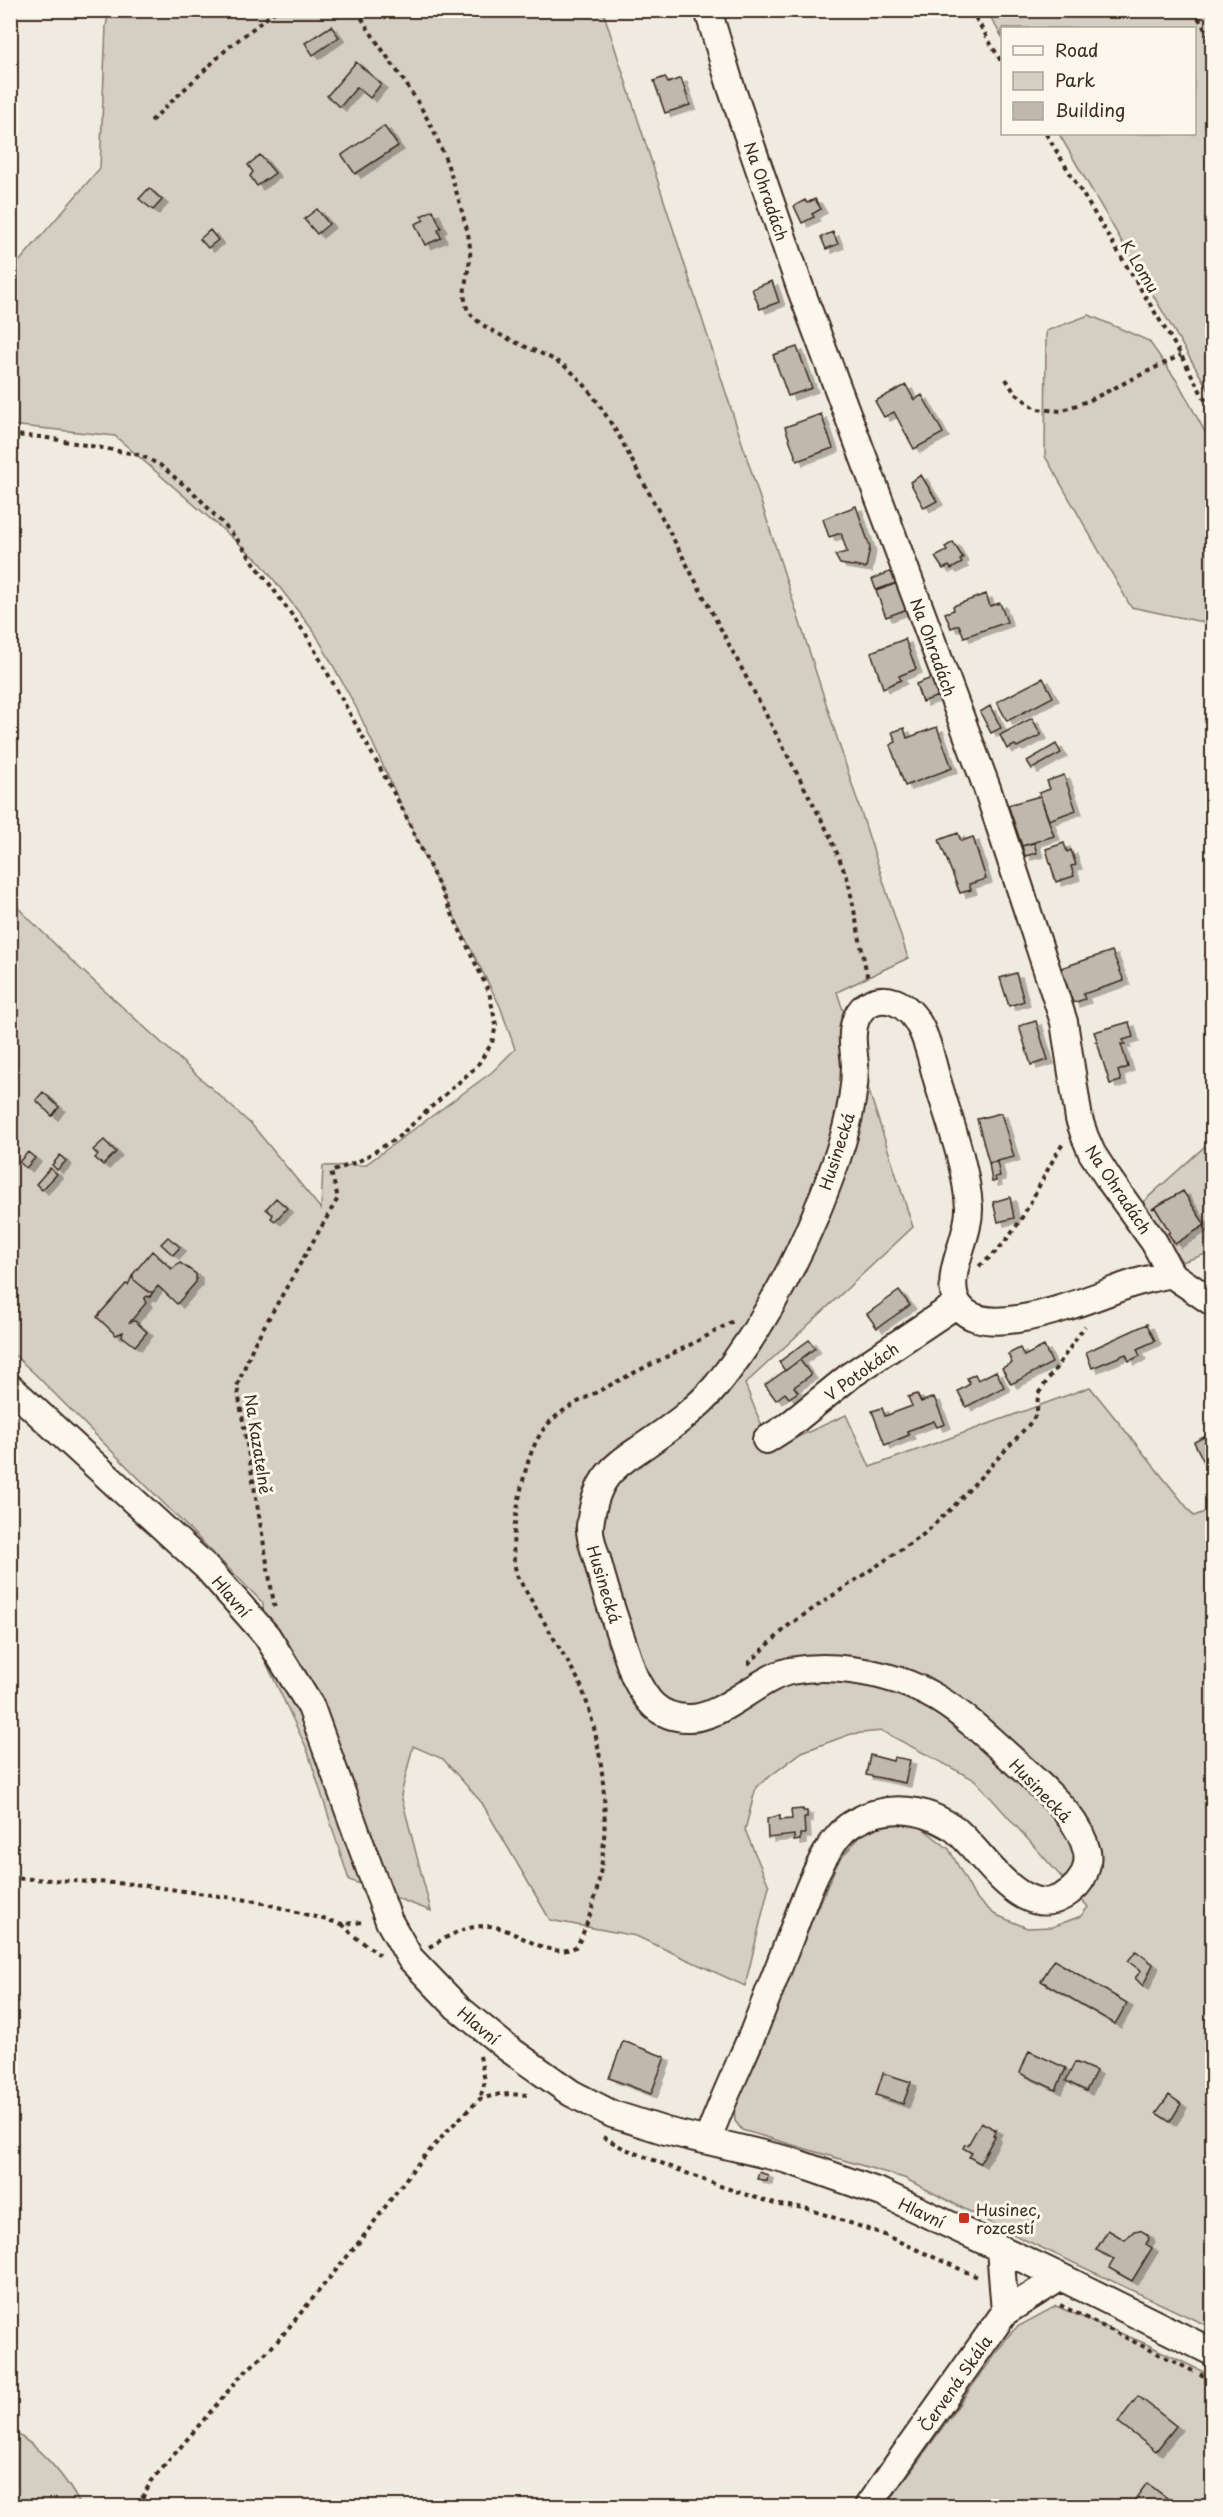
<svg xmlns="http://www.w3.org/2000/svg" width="1223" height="2517" viewBox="0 0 1223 2517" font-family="'Playpen Sans',sans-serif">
<defs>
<filter id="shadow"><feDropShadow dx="6" dy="4" stdDeviation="0" flood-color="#0004"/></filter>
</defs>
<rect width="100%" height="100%" fill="#f0ebe0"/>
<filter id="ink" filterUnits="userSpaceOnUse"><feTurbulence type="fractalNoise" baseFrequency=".0167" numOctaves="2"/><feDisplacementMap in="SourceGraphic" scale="12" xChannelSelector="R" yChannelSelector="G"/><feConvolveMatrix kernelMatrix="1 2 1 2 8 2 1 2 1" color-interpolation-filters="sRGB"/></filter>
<g filter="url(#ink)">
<path fill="#d5cec3" stroke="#887c70" stroke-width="1.5" d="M109,11H603L908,958L837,992L913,1227L745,1384L771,1449L846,1415L870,1467L1090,1387L1194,1516L1212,1509V2328L1021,2238L904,2178L742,2130L735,2121L734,2106L782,1988L838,1862L859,1837L878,1827L900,1823L917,1824L949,1849L975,1897L994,1914L1027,1928L1052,1927L1081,1916L1088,1907L975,1780L882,1731L851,1734L802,1752L756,1787L745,1830L769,1886L745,1986L636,1936L550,1920L482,1803L443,1759L413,1746L401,1795L431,1911L349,1880L307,1749L263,1656V1603L35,1374L11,1352L10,900L74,963L253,1126L321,1209L323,1166L365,1165L492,1072L515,1049L500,1006L435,879L357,709L315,633L260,562L115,436L11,425V271L100,168L106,26Z
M987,11H1205L1212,24V396L1059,134H1194V28H1002V37Z
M1089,315L1149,341L1179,384L1212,445V619L1207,623L1131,607L1045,456L1046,331Z
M1212,1140V1252L1182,1262L1143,1202Z
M1056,2306L1144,2343L1212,2376V2506H886L1009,2335L1017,2327Z
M10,2430C40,2446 66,2477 81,2506H11Z"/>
<path fill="#c0b8ad" stroke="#3b2a1e" stroke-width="1.5" filter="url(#shadow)" d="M331,26L339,37L313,55L305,43Z
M356,62L381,84L370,98L357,87L340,107L327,96Z
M665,77L668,83L681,78L690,105L665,113L654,81Z
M384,126L398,146L355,174L342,155Z
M260,155L275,173L257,186L250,176L253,172L248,165Z
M149,188L162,200L153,210L139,199Z
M815,199L821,209L812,214L814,217L802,223L794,206L805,200L807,203Z
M317,209L329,224L317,234L304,219Z
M433,210L441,228L438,230L441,238L425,245L415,224L424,220L421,216Z
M210,230L218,240L208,248L200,239Z
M833,232L838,244L826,249L821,237Z
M772,281L779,302L760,309L752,289Z
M797,347L812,388L788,396L773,355Z
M906,385L914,400L922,395L943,433L914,449L894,412L884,417L875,401Z
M821,414L833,448L797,461L785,427Z
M921,475L937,501L924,508L910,482Z
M856,506L870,547L866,568L840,564L835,555L847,552L841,533L829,537L823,519Z
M953,542L963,558L960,560L962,563L951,569L949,566L943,569L935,557L947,551L945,547Z
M892,571L896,583L876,590L872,579Z
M900,582L910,608L886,617L876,591Z
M986,594L990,606L1000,603L1007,622L964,637L959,625L951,628L945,613L954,610L953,606Z
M905,639L916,669L899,676L901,680L883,688L871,652Z
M934,677L941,695L922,702L916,684Z
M1043,678L1053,697L1007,721L997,702Z
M990,706L1001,728L991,733L980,712Z
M1032,718L1041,735L1017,747L1015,745L1007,749L1000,735Z
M937,727L952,768L905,786L890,745L896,742L892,732L904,728L907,738Z
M1056,744L1061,753L1032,769L1027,761Z
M1064,775L1076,810L1049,820L1039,793L1050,789L1047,781Z
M1040,796L1054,836L1022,846L1008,805Z
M958,833L961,841L973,837L986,879L969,884L971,890L960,893L939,840Z
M1034,843L1037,853L1025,856L1022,846Z
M1064,843L1067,852L1071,850L1076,865L1071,866L1074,876L1056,882L1046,849Z
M1112,951L1124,981L1083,994L1085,999L1073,1003L1061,968Z
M1016,973L1024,1001L1009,1006L1000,978Z
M1036,1021L1048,1060L1031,1065L1019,1026Z
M1129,1022L1133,1037L1123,1040L1125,1044H1121L1128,1067L1118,1071L1121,1081L1110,1084L1097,1042H1095L1097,1040L1094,1032Z
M43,1092L59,1107L52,1116L36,1100Z
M1001,1113L1014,1157L989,1163L977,1119Z
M104,1140L116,1152L103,1165L95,1158L98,1155L93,1150Z
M28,1152L35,1158L26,1168L19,1162Z
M60,1155L66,1161L57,1170L52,1165Z
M997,1162L1000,1176L995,1177L996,1181L992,1182L989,1163Z
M50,1168L57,1174L42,1190L36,1184Z
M1183,1191L1205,1225L1175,1244L1168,1233L1170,1232L1155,1208L1152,1209Z
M1010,1197L1014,1218L998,1222L993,1202Z
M276,1198L287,1208L275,1221L271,1218L273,1215L266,1209Z
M168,1237L180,1247L173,1255L161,1244Z
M152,1251L172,1269L180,1263L196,1274V1282L177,1304L158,1286L153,1292H149L133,1279V1274Z
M133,1274V1279L149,1292H153L150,1297L147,1296L144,1299L146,1303L130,1322L135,1321L147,1332L135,1346L122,1336L123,1332L116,1335L97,1317L126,1284L128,1285Z
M899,1291L910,1305L877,1328L867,1314Z
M1147,1324L1155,1341L1137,1349L1140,1356L1129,1361L1126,1354L1092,1368L1086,1352Z
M809,1340L815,1348L785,1371L779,1362Z
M1044,1346L1052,1363L1011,1384L1002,1368L1012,1363L1008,1354L1020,1348L1024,1356Z
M800,1360L811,1375L794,1387L798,1392L789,1398L785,1393L776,1400L765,1385Z
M996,1371L1004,1387L966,1407L958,1391L970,1384L967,1378L975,1374L978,1380Z
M917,1394L921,1402L934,1397L945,1424L937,1427L934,1421L907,1431L909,1435L885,1445L872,1411L882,1408L885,1416L912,1406L908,1397Z
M1212,1433V1457L1204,1462L1194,1442Z
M870,1755L893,1761L894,1757L910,1760L905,1783L866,1775Z
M803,1809V1811H807V1818H804L805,1834H800V1840L794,1841V1835L768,1838L767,1819L780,1815V1820L792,1819L791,1810Z
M1136,1951L1153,1964L1143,1986L1135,1978L1141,1971L1128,1961Z
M1054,1960L1127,2003L1115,2024L1041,1981Z
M623,2041L665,2057L651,2094L609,2078Z
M1029,2051L1066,2068L1056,2090L1020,2073Z
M1075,2062L1096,2071L1086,2091L1066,2081Z
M883,2073L911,2082L903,2104L876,2095Z
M1169,2095L1181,2104L1170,2122L1156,2113Z
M981,2122L996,2130L993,2135L995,2136L980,2163L969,2157L972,2153L963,2148L965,2144L968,2145Z
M759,2172L768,2175L767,2181L757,2179Z
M1108,2230L1125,2240L1134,2231L1140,2230L1147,2234L1149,2239L1146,2244L1152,2248L1132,2281L1109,2268L1114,2259L1096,2250Z
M1138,2396L1176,2426L1156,2451L1118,2422Z
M1147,2483L1168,2499L1163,2506H1130Z"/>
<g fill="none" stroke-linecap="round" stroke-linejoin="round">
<g stroke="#3b2a1e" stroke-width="30">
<path id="minor" d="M708,10L731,87L801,290L987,788L1064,1022L1079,1119L1085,1137L1092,1153L1110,1181L1154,1242L1171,1274
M10,1387L206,1567L267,1636L311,1707L377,1889L389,1921L410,1958L457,2007L506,2047L571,2093L612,2114L666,2131L788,2160L882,2193L1061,2277L1212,2352
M766,1440L788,1426L851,1375L957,1304
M708,2139C721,2103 738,2068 753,2033C767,1997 781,1961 795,1925C806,1895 821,1852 845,1829C852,1823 868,1815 877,1813C896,1808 919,1810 937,1819C943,1822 952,1826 957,1831C988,1858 1029,1935 1077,1885C1085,1876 1089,1863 1087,1852C1079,1818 1048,1793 1025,1771C966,1718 933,1680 851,1670C830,1667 811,1667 790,1671C756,1679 721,1720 687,1718C657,1717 646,1700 634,1676C621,1637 607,1599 597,1559C594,1549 589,1537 590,1526C592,1508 596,1490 607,1476C617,1463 631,1455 644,1446C670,1428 696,1410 717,1385C757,1335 790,1275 815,1216C830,1179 846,1139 852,1100C854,1089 855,1077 855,1066C854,1050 850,1034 856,1019C862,1003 879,996 895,1002C923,1013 929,1050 936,1076C948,1118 966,1163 969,1207C970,1236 949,1265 954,1293C965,1355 1097,1295 1131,1284C1144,1280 1158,1277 1171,1274L1212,1302
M1005,2312L1061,2277
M868,2506L1005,2312L1000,2249"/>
</g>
<path stroke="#3b2a1e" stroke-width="4" stroke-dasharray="4.5 4.5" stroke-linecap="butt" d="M357,10C377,46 404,77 424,113C443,146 454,182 464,219C468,232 471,245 470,259C468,274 461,293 467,308C478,334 545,350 567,368C590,386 604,413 619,436L830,836L848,880L868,980
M971,10L1002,63
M1194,10L1212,42
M151,121L229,47L277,10
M1046,134L1181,355L1212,413
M1006,379L1014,392L1036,409L1061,411L1090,400L1181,355
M10,435L42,437L140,455L160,465L196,495L237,539L307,636L402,808L489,992L496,1025L492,1043L477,1066L397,1138L361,1160L331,1172L338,1198L254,1344L237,1386L275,1610
M979,1266C1023,1234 1035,1186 1064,1142
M748,1664L789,1625L924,1534L954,1506L1033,1420L1037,1411L1038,1394L1085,1326
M10,1878L134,1884L255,1901L342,1924L365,1922
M342,1924L354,1936L380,1955
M429,1947C449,1936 465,1925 489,1926C517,1928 550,1963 577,1946C616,1869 611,1760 579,1681L517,1576C510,1549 514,1527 519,1499C524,1475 531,1441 549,1423C562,1409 582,1400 599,1391C643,1367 690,1347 733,1321
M480,2056L485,2081L480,2099
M603,2137L623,2148L717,2185L778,2205L805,2208L880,2233L980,2278
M1060,2305L1193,2371
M1200,2374L1212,2380
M138,2506L150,2483L240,2377L276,2343L360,2241L414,2168L452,2126L480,2099L500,2094L531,2095"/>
<use href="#minor" stroke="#fbf7ec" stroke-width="26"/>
</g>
</g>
<rect fill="#c8321e" stroke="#fbf7ec" stroke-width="2" x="958" y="2212" width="12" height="12" rx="3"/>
<g text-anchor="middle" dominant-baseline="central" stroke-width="6" stroke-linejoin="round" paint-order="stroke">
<g font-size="16" fill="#3b2a1e" stroke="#fbf7ec">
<text transform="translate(767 191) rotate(71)">Na Ohradách</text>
<text transform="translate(1141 266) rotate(59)">K Lomu</text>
<text transform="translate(934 647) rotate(70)">Na Ohradách</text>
<text transform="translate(836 1151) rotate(-72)">Husinecká</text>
<text transform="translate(1119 1189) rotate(56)">Na Ohradách</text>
<text transform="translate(861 1371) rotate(-36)">V Potokách</text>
<text transform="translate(259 1444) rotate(81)">Na Kazatelně</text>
<text transform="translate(605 1584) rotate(73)">Husinecká</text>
<text transform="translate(232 1596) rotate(49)">Hlavní</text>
<text transform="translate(1041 1790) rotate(46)">Husinecká</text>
<text transform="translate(479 2025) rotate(40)">Hlavní</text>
<text transform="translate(922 2212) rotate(25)">Hlavní</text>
<text transform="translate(955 2383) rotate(-55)">Červená Skála</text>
</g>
<g font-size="16" fill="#3b2a1e" stroke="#fbf7ec" text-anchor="start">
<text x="976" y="2209">Husinec,<tspan x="976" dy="18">rozcestí</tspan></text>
</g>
</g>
<rect width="1223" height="2517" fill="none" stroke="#fbf7ec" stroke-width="36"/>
<rect x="18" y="18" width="1187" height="2481" fill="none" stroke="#3b2a1e" stroke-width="2" filter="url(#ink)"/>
<rect x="1001" y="27" width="195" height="108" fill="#fbf7ec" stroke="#aea59a" stroke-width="1.5"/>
<rect x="1013" y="46" width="30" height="9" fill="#fbf7ec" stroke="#aea59a" stroke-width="1.5"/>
<text x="1055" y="57" font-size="18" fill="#3b2a1e">Road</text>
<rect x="1013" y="72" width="30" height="18" fill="#d5cec3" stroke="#aea59a" stroke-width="1.5"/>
<text x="1055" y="87" font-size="18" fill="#3b2a1e">Park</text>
<rect x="1013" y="102" width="30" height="18" fill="#c0b8ad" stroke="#aea59a" stroke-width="1.5"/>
<text x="1055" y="117" font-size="18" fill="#3b2a1e">Building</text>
</svg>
